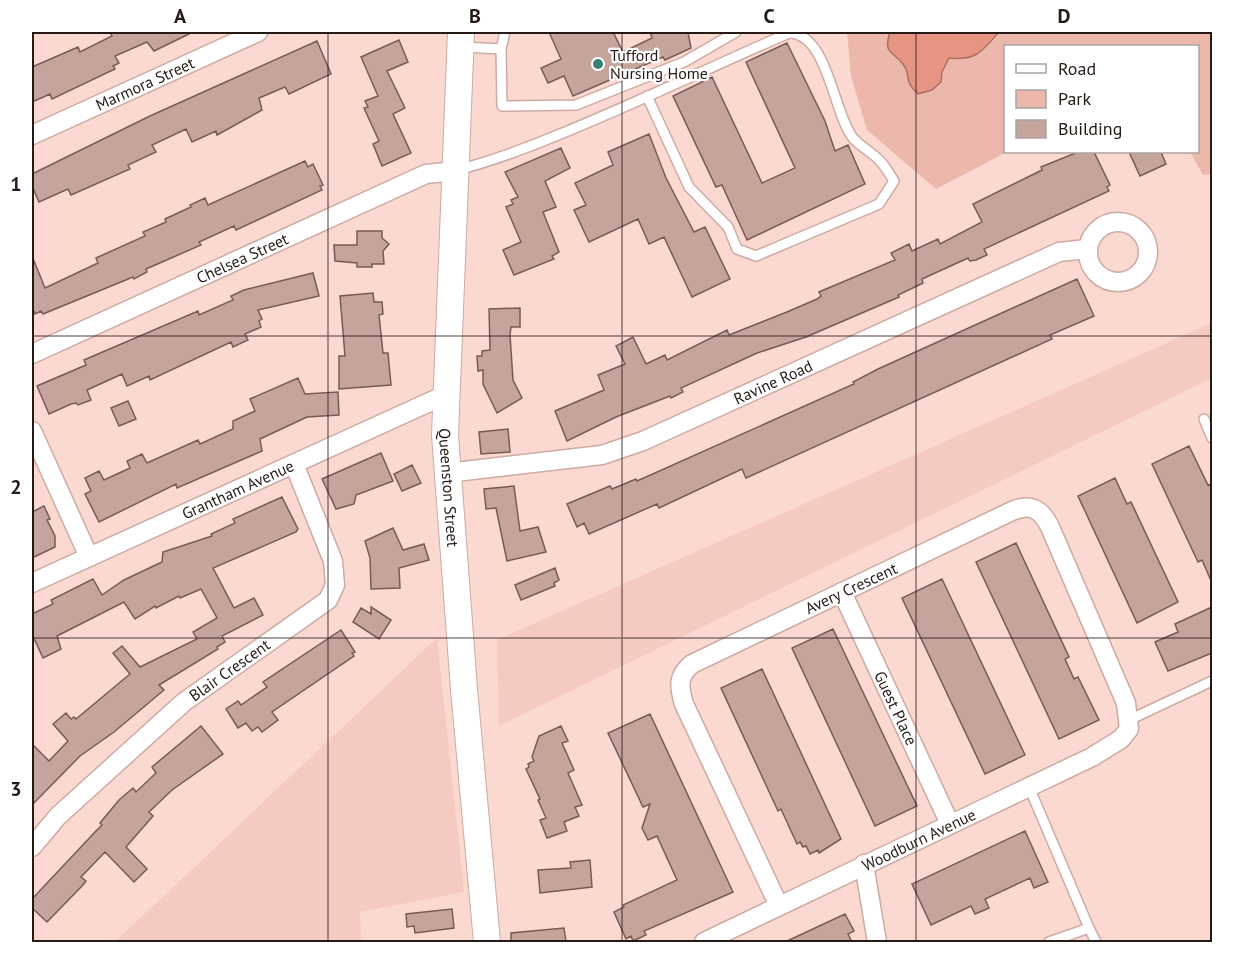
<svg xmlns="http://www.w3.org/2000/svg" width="1244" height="974" viewBox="0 0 1244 974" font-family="'PT Sans',sans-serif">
<rect width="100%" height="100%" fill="#fbd8d0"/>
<path fill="#f5cac1" d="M1212,323V378L499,726L497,640Z
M437,638L464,892L360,912L361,942H115Z"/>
<path fill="#ecb8ac" d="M847,32H1212V174L1203,175L1190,152H1198V46H1006L1007,152L936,189L867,130L851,76Z"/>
<path fill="#e69583" stroke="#ac7063" stroke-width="1.5" d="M890,32H998V33C982,52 975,61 949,58L942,72L941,82L932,90L918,94C902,79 912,76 903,64C892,50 883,54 890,32Z"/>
<path fill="#c5a49c" stroke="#795b54" stroke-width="1.5" d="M110,32H193L154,51L147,42L115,56L119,63L113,66L115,69L52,99L50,94L32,102V67L78,47L80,52L112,36Z
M549,32H613L623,52L652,38L650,32H688L691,48L665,60L663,57L573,96L564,76L548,83L541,68L561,59Z
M399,40L408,62L387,71L405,108L393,114L411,153L382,166L373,144L379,141L364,108L368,107L365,101L378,96L361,57Z
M317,41L331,74L289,94L285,87L259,98L262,110L217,135L216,131L192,142L186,129L152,145L156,152L128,165L130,169L71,195L68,189L39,202L32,186V174L150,116Z
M787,43L825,121L835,151L848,145L865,184L747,240L722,185L716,187L673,96L712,77L762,183L795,168L746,62Z
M649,134L666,178L694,232L705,227L730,279L692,297L664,237L649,244L638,219L589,242L574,210L586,205L575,183L613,165L608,152Z
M561,148L570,168L545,181L556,207L543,212L559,252L552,256L554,259L514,275L503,250L521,242L506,207L513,204L511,200L518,197L505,172Z
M1078,152H1094L1110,185L1107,187L1109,191L984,249L987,255L976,260L970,261L968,258L922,279L923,283L898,295L899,297L806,337L757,353L681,388L683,392L671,398L670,396L616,417L567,441L555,411L604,390L598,375L625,364L616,346L633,337L646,364L665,355L667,360L727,330L729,335L787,312L817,299L821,296L819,292L895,260L891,253L909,244L912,251L938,239L940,244L982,222L973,204L1042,170L1041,167Z
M1129,152H1161L1166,164L1140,176Z
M305,161L308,167L313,164L323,185L320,186L322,190L236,230L234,226L199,242L201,245L146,269L147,272L134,279L133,277L43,314L41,311L35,314L32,306V256L45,288L98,263L96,258L145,236L143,232L166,222L165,219L191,207L190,205L205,198L208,205Z
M357,231H382V238L389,244L383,251L384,264H372V267H357V263L335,261L334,245H357Z
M313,273L319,296L258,310L262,319L259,321L261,327L245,334L248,340L233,347L231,342L150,380L149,376L127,386L122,374L87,390L91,400L78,405L76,403L71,404L49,414L37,386L86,365L84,360L198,311L199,315L233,300L231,296L244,290Z
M1077,279L1094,316L1050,335L1052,339L746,478L742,469L659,508L657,504L589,534L584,523L577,527L567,504L610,486L612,489L636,479L637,481L854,384L853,382L878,369Z
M373,293L374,302H382L383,314L379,315L383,353H388L391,385L339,389V356H345L340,296Z
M520,308V327H511L510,335L513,380L522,398L497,413L483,384V370L478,371L477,356H482V351L490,350L489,309Z
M298,378L305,394L338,392L339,415L307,417L292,424L260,439L262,451L177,488L176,484L99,522L85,494L91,491L85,478L99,471L104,480L130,468L127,461L142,454L147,463L198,440L200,444L233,429V421L255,411L250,399Z
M128,401L136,419L119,426L111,408Z
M508,429L510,452L481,454L479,432Z
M1189,446L1208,485L1212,484V583L1202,560L1198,562L1152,464Z
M381,453L393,481L356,495L354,504L336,509L322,479Z
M412,465L421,483L402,491L394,474Z
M1115,478L1127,504L1131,502L1178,602L1137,623L1078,496Z
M514,486L520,531L538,527L546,552L507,561L496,508L486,509L484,489Z
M282,497L298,529L296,532L213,568L234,608L254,598L263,615L222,636L225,642L217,647L218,649L159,685L164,690L114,732L80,756L32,805V744L49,761L68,741L53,724L66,713L71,719L74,717L76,719L130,674L113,653L122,646L140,667L197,639L193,632L217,618L201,589L180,598L179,596L156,608L155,606L135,619L124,602L57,636L61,649L43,658L32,634V614L53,604L51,600L93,579L102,595L124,580L162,562L163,552L212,536L211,534L235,523L233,519Z
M44,506L50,519L47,520L55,536V547L32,558V512Z
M393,528L403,550L424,544L429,560L399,568L400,588L371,589L370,558L365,541Z
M1016,543L1069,657L1065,659L1074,679L1078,677L1099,720L1059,739L976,562Z
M555,568L559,580L554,583L555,586L521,600L515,585Z
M942,579L1025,755L985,774L902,598Z
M371,607L391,620L379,639L353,622L361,608L371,614Z
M1212,607V653L1168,671L1155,642L1178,632L1175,624Z
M833,629L917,806L875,826L792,648Z
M341,630L355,652L352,653L354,656L272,712L278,720L262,732L258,727L252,731L246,723L238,728L226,709L238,701L241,705L267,687L263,682Z
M762,669L841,839L819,853L818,850L810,854L806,846L803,847L800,842L797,844L781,809L778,811L721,688Z
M650,714L733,892L644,931L646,935L633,941L631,936L626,939L614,912L624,907L623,905L677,880L657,836L648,840L642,828L650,804L643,807L608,733Z
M201,726L223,754L172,790L149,812L153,816L126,847L147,869L134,882L105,852L81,877L86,881L83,885L47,922L32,908V899L95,832L102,825L100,823L119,800L133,788L136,792L156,773L152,767Z
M561,726L568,741L562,743L574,770L568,773L582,805L575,807L579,816L564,822L567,831L547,838L540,820L546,818L538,800L540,799L526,769L529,767L528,764L534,761L532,757L539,736Z
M1025,831L1048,882L1034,888L1030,878L985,899L989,908L975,914L971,906L931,925L912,884Z
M590,860L592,887L540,893L538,870L571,868L570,862Z
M452,909L454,928L415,933L414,926L407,927L406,914Z
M845,914L854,931L848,934L852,942H785Z
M564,928L566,942H511V933Z"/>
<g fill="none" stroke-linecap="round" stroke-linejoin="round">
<g stroke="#cdaba3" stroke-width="12">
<path id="service" d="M505,32L501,49L502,106L576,105L684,62L736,32
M463,47L501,49
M457,170C490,162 521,150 553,137C633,105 710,67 789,33C828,33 833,113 853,138C860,146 871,152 878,159C885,165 889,174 894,181L879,204L756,256L737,249L728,227L689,187L647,96
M1204,419L1212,438
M1129,720L1212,681
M1029,787L1089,928L1049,942
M1089,928L1096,942"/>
</g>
<g stroke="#cdaba3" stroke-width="21">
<g id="minor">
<path id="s1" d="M32,135L258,32"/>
<circle cx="1118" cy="252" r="30"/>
<path id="s2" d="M32,354L426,174L455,171"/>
<path d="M32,431L89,557"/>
<path id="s3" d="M447,473L602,455L643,441L1059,252L1087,249"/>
<path id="s4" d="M32,583L445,395"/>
<path id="s5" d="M842,592L950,824"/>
<path id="s6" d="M32,847L58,816L184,702L328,600L335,585L333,561L294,464"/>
<path d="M864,864L877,942"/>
<path id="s7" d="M704,942L1092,757L1121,739L1129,729L1126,703L1050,527C1041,509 1031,503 1012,511L692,664C677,676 679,687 684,704L779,906"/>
</g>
</g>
<g stroke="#cdaba3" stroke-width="28">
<g id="secondary">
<path id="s8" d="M461,32L445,435L464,689L487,942"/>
</g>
</g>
<use href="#service" stroke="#fff" stroke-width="9"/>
<use href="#minor" stroke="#fff" stroke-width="18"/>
<use href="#secondary" stroke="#fff" stroke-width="26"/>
</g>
<path fill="none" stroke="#261a17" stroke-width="1.5" stroke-opacity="0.55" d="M328,32V942M622,32V942M916,32V942M32,336H1212M32,638H1212"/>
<circle fill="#397f76" stroke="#fff" stroke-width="2" cx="598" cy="64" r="6"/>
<g text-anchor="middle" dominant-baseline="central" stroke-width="4.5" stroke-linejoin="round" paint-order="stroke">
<g font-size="16" fill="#261a17" stroke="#fff" text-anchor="start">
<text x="610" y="55">Tufford<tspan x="610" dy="18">Nursing Home</tspan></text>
</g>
<g font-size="16" fill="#261a17" stroke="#fff">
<text stroke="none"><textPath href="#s1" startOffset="124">Marmora Street</textPath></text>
<text stroke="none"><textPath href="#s2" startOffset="231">Chelsea Street</textPath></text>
<text stroke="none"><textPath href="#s3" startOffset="342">Ravine Road</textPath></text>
<text stroke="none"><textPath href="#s8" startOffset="456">Queenston Street</textPath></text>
<text stroke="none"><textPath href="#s4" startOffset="226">Grantham Avenue</textPath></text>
<text transform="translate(851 588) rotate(-25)">Avery Crescent</text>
<text stroke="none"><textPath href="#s6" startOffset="266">Blair Crescent</textPath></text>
<text stroke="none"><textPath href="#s5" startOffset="128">Guest Place</textPath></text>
<text stroke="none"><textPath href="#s7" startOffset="238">Woodburn Avenue</textPath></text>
</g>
</g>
<rect width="1244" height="974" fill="none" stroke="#ffffff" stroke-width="66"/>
<rect x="1004" y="45" width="195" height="108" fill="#ffffff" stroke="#a8a3a2" stroke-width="1.5"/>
<rect x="1016" y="64" width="30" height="9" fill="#ffffff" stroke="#a8a3a2" stroke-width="1.5"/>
<text x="1058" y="75" font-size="18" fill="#261a17">Road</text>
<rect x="1016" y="90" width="30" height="18" fill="#ecb8ac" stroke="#a8a3a2" stroke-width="1.5"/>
<text x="1058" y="105" font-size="18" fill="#261a17">Park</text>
<rect x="1016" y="120" width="30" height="18" fill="#c5a49c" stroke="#a8a3a2" stroke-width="1.5"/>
<text x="1058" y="135" font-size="18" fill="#261a17">Building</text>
<rect x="33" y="33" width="1178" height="908" fill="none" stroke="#261a17" stroke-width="2"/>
<g font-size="20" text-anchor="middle" font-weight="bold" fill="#261a17">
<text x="180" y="23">A</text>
<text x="475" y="23">B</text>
<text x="769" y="23">C</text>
<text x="1064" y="23">D</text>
<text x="16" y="191">1</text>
<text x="16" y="494">2</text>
<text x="16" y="796">3</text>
</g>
</svg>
